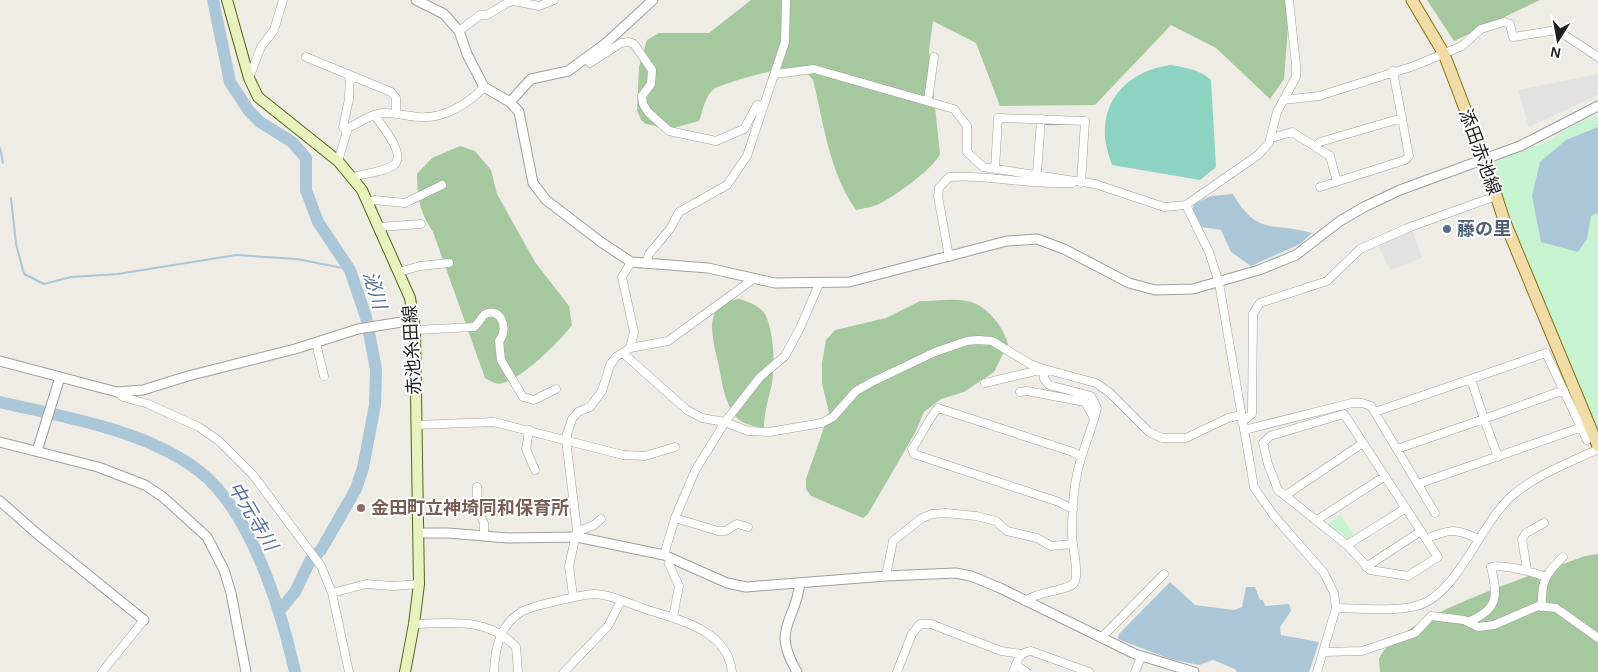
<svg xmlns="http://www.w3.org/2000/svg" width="1598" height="672" viewBox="0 0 1598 672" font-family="Arial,'Noto Sans JP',sans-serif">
<rect width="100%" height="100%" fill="#eeece5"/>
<path fill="#a5c89f" d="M751,0H1290L1284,79L1270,99L1216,48L1171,25L1095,105L1000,106L976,43L933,21L929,50L940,154C933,169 895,196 879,204C873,207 864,208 856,210C829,172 824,124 813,80C807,73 804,68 794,68C780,67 727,82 714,89C705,95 703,111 699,121L669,129L646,124L641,120L637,110L639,67L647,40L659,33H709Z
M1427,0H1540L1454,41Z
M460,146L475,151L491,170L497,194L535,262L569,306L572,325C560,341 523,378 503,383C496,385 491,381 485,378L433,232C420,212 417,198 417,174L432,158Z
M739,299C747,301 760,306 765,314C774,332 775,363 772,383C769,398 764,412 764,428C756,427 742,424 736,417C725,404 722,383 719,367C714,341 699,304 739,299Z
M920,301C935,301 952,298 967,301C986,304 1003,326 1008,344L994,372L964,392L941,399L924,412L915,433L868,514L863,518L811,496L806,489V479L829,413L822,383V363L826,340L835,330L886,318Z
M1598,554V672H1380L1379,659C1398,616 1540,573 1585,556Z"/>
<path fill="#c7f3d1" d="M1598,116V433L1522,257L1490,161L1542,144L1577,123Z
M1341,515L1354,535L1349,539L1327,524Z"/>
<path fill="#8cd3c2" d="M1171,65C1186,68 1199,69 1211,80L1216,167L1200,180L1112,165C1109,156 1106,147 1105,138C1102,96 1132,70 1171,65Z"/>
<path fill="#e2e2e2" d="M1598,74V95L1529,127L1518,90Z
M1412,229L1422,258L1390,270L1378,246Z"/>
<path fill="#abc6d6" d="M1598,127V213L1591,216L1587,239L1578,252L1541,242L1532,196L1540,162L1566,140Z
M1233,194C1258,237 1271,221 1312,233L1300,244L1251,266L1231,252L1221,230L1202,227L1193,210L1194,204L1211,196Z
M1170,582L1195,605L1234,610L1242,607L1246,587H1255L1260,600H1263L1265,606L1289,604L1291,611L1280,627L1281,635L1319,642L1309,672H1237L1235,669L1213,660L1199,665L1170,659L1118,639L1119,634Z"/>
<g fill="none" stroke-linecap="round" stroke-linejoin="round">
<path stroke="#abc6d6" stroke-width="2" d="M0,148L3,163
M11,198L16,244L24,274L44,284L71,277L118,274L236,255L297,259L348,269"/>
<path stroke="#abc6d6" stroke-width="12" d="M213,0L230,82L249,111L260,122L292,142L306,158V190L318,222L350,270L366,317L376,369L375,405L363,468L356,489L321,550L310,561L295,592L279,611
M0,402C64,417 146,430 199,471C251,511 281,610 295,672"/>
<g stroke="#9f9f9f" stroke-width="9">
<path id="minor" d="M459,31L480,15H487L507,3L514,1L539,6L554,0
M306,57L391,92L396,98V114
M586,59L590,63L621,43L629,42L634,44L652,70L651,84L642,96L643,104L648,112L669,131L716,141L744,129L757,105L763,106
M775,74L814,69L954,109L967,126V152L983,167L1095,184L1164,207L1186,205L1258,155L1269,143L1277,112L1296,77V65L1289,0
M249,78L261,47L274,30L283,0
M928,100L934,57
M1283,100L1319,96L1414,66L1462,46L1481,29L1504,22L1510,24L1513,37L1557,30L1598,57
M347,132L343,127L349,99L350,75
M1271,137H1275L1292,132L1330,156L1337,182
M1316,147L1320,142L1402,118
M338,161L348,128C359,123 372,113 384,113C395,113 408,116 419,117C444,119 468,104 484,87
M995,169L998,118L1085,121L1081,183
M1037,174L1041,119
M353,177C365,173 386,172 395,164C405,154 382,125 375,116
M1320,187L1405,160L1409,156L1393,71
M369,203L374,200L405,203L442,185
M1186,205L1209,252L1219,283L1254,487L1274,516L1324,573L1334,593L1336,608L1317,672
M379,227L421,224
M949,257L938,196L939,188L949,177C990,174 1031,186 1072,183
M646,264L649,254L670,229L679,212L727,185L747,156L785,42L786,0
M399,272L420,266L449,263
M415,330L474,327C478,324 481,318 484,315C500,305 510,329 499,341L501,360L523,397L534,400L556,389
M316,343L324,376
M630,348L634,332L622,277L631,262
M624,354L687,410L702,418L725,422L748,431L769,432L822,423L833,417L856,391L872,382L935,352L967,341L978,340L992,341L1030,364L1044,369L1096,383L1110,393L1149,432L1162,438H1186L1228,418L1241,415
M985,383L1044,369
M117,392L123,397L148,404L199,427L219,441L253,475L321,566L332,593L349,672
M1020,392L1027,391L1085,402L1094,418
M1375,412L1546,353L1587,440
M1242,422L1252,414L1253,314L1260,303L1327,281L1360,249L1410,227L1496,196
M416,425L494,422L623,455L645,456L675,447
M529,430L526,449L535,470
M1244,430L1352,403H1362L1371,406L1435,513
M1397,449L1484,419L1471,379
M1498,457L1484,419L1564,390
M1418,484L1582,427
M477,487V509L484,523V536
M1286,495L1363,443
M1073,509L1056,501L914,454L912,449C922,435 927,421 938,408L1073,452L1081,457
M675,518L718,531H725L737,524L748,527
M1317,520L1385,476
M577,532L594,525L601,519
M1426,539L1344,414L1270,436L1263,443L1268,464L1278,490L1347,545L1370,570L1408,576L1438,557L1426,539C1449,529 1455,528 1478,539
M1347,545L1406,508
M664,555L675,518L695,471L725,422L760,377L785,356L800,328L819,284
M670,558L669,564L679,586L673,617
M1366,567L1421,531
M1527,570L1522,539L1526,533L1544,523
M886,576L893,541L922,518L932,514L946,513L976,516L996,521L1007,531L1037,538L1051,546L1072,544
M332,593L366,584L393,586L419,584
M573,596L569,566L577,530L567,448V434L572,419L578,412L590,407L602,391L610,365L616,357L630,348L668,341L752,280
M1025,601C1038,591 1068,591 1074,583C1080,575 1072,546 1072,534C1072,511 1073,485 1080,462C1085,444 1093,426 1097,408L1091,396L1049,385L1044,379V369
M1542,607C1541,582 1545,574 1563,557
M1336,608C1362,608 1391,612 1416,606C1458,596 1480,522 1514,494C1538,474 1571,462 1598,449
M1468,622C1499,609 1498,596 1491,567C1502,564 1534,572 1546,577
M414,624C451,623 488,617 516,647L518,672
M1101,638L1164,574
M1324,652L1362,651L1377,646L1415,633L1431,616L1464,620L1478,627L1494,625L1538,606L1556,608L1598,638
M1016,665L1026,672
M102,672L144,620
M494,672C495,649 499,626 521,612C527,607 586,594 594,594C609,594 628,603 642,608C677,620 727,628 732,672
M564,672L608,626L621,601
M897,672L912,634L920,624H931L1001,651L1022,654
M1013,672C1017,662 1019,652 1031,651L1089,672
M1135,672L1141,657"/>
</g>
<g stroke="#9f9f9f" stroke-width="11">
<path id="tertiary" d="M416,0L444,14L459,31L467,54L484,87L510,102L519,112L533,183L546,200L601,242L631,262L708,268L775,283L849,282L1007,241L1037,239L1064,249L1129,283L1155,290L1193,289L1259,270L1296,255L1340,221L1364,207L1400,190L1520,146L1598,106
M510,102L531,79L568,71L605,44L653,0
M0,361L117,392L143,390L188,376L295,349L358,329L414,320
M0,442L98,467L145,485L163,497L207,537L224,570L231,593L246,672
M37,451L60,377
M0,501L35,532L144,620
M419,533H448L508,538L577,537L664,555L727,583L746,587L886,576L955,573L971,576L1000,588L1135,654L1194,672
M797,672C771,627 795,624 800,583"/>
</g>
<g stroke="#526812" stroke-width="12">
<path id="secondary" d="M227,0L249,78L258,97L338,161L362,190L410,298L415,330L419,584L414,624L405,672"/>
</g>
<g stroke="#867112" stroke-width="13">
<path id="primary" d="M1412,0L1444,54L1485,161L1504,220L1598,446"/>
</g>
<use href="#minor" stroke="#fff" stroke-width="8"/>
<use href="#tertiary" stroke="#fff" stroke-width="9"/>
<use href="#secondary" stroke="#e8f2bf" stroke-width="10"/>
<use href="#primary" stroke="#f1dca7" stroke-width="11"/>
</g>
<circle fill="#5c6f8a" stroke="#fff" stroke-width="2" cx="1447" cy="229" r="5"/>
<circle fill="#8d6e63" stroke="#fff" stroke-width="2" cx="361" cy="508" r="5"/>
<g text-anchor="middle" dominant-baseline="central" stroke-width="4" stroke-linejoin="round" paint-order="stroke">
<g font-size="18" fill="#1e1e1e" stroke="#fff">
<text transform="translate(1480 152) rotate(70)">添田赤池線</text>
<text transform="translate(412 350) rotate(-93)">赤池糸田線</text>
</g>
<g font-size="18" font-weight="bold" fill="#4e5e75" stroke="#fff" text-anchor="start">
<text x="1457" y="229">藤の里</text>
</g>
<g font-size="18" font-weight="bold" fill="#785e54" stroke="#fff" text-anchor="start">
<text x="371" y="508">金田町立神埼同和保育所</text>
</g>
<g font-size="19" font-style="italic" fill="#5671a2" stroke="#fff">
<text transform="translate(375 290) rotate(73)">泌川</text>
<text transform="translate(253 516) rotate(59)">中元寺川</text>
</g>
</g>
<g transform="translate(1558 40) rotate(191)" stroke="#ffffff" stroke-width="4" paint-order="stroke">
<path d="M0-4L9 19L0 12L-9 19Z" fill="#1e1e1e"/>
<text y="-8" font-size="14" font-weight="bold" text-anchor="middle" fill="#1e1e1e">N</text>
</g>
</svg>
